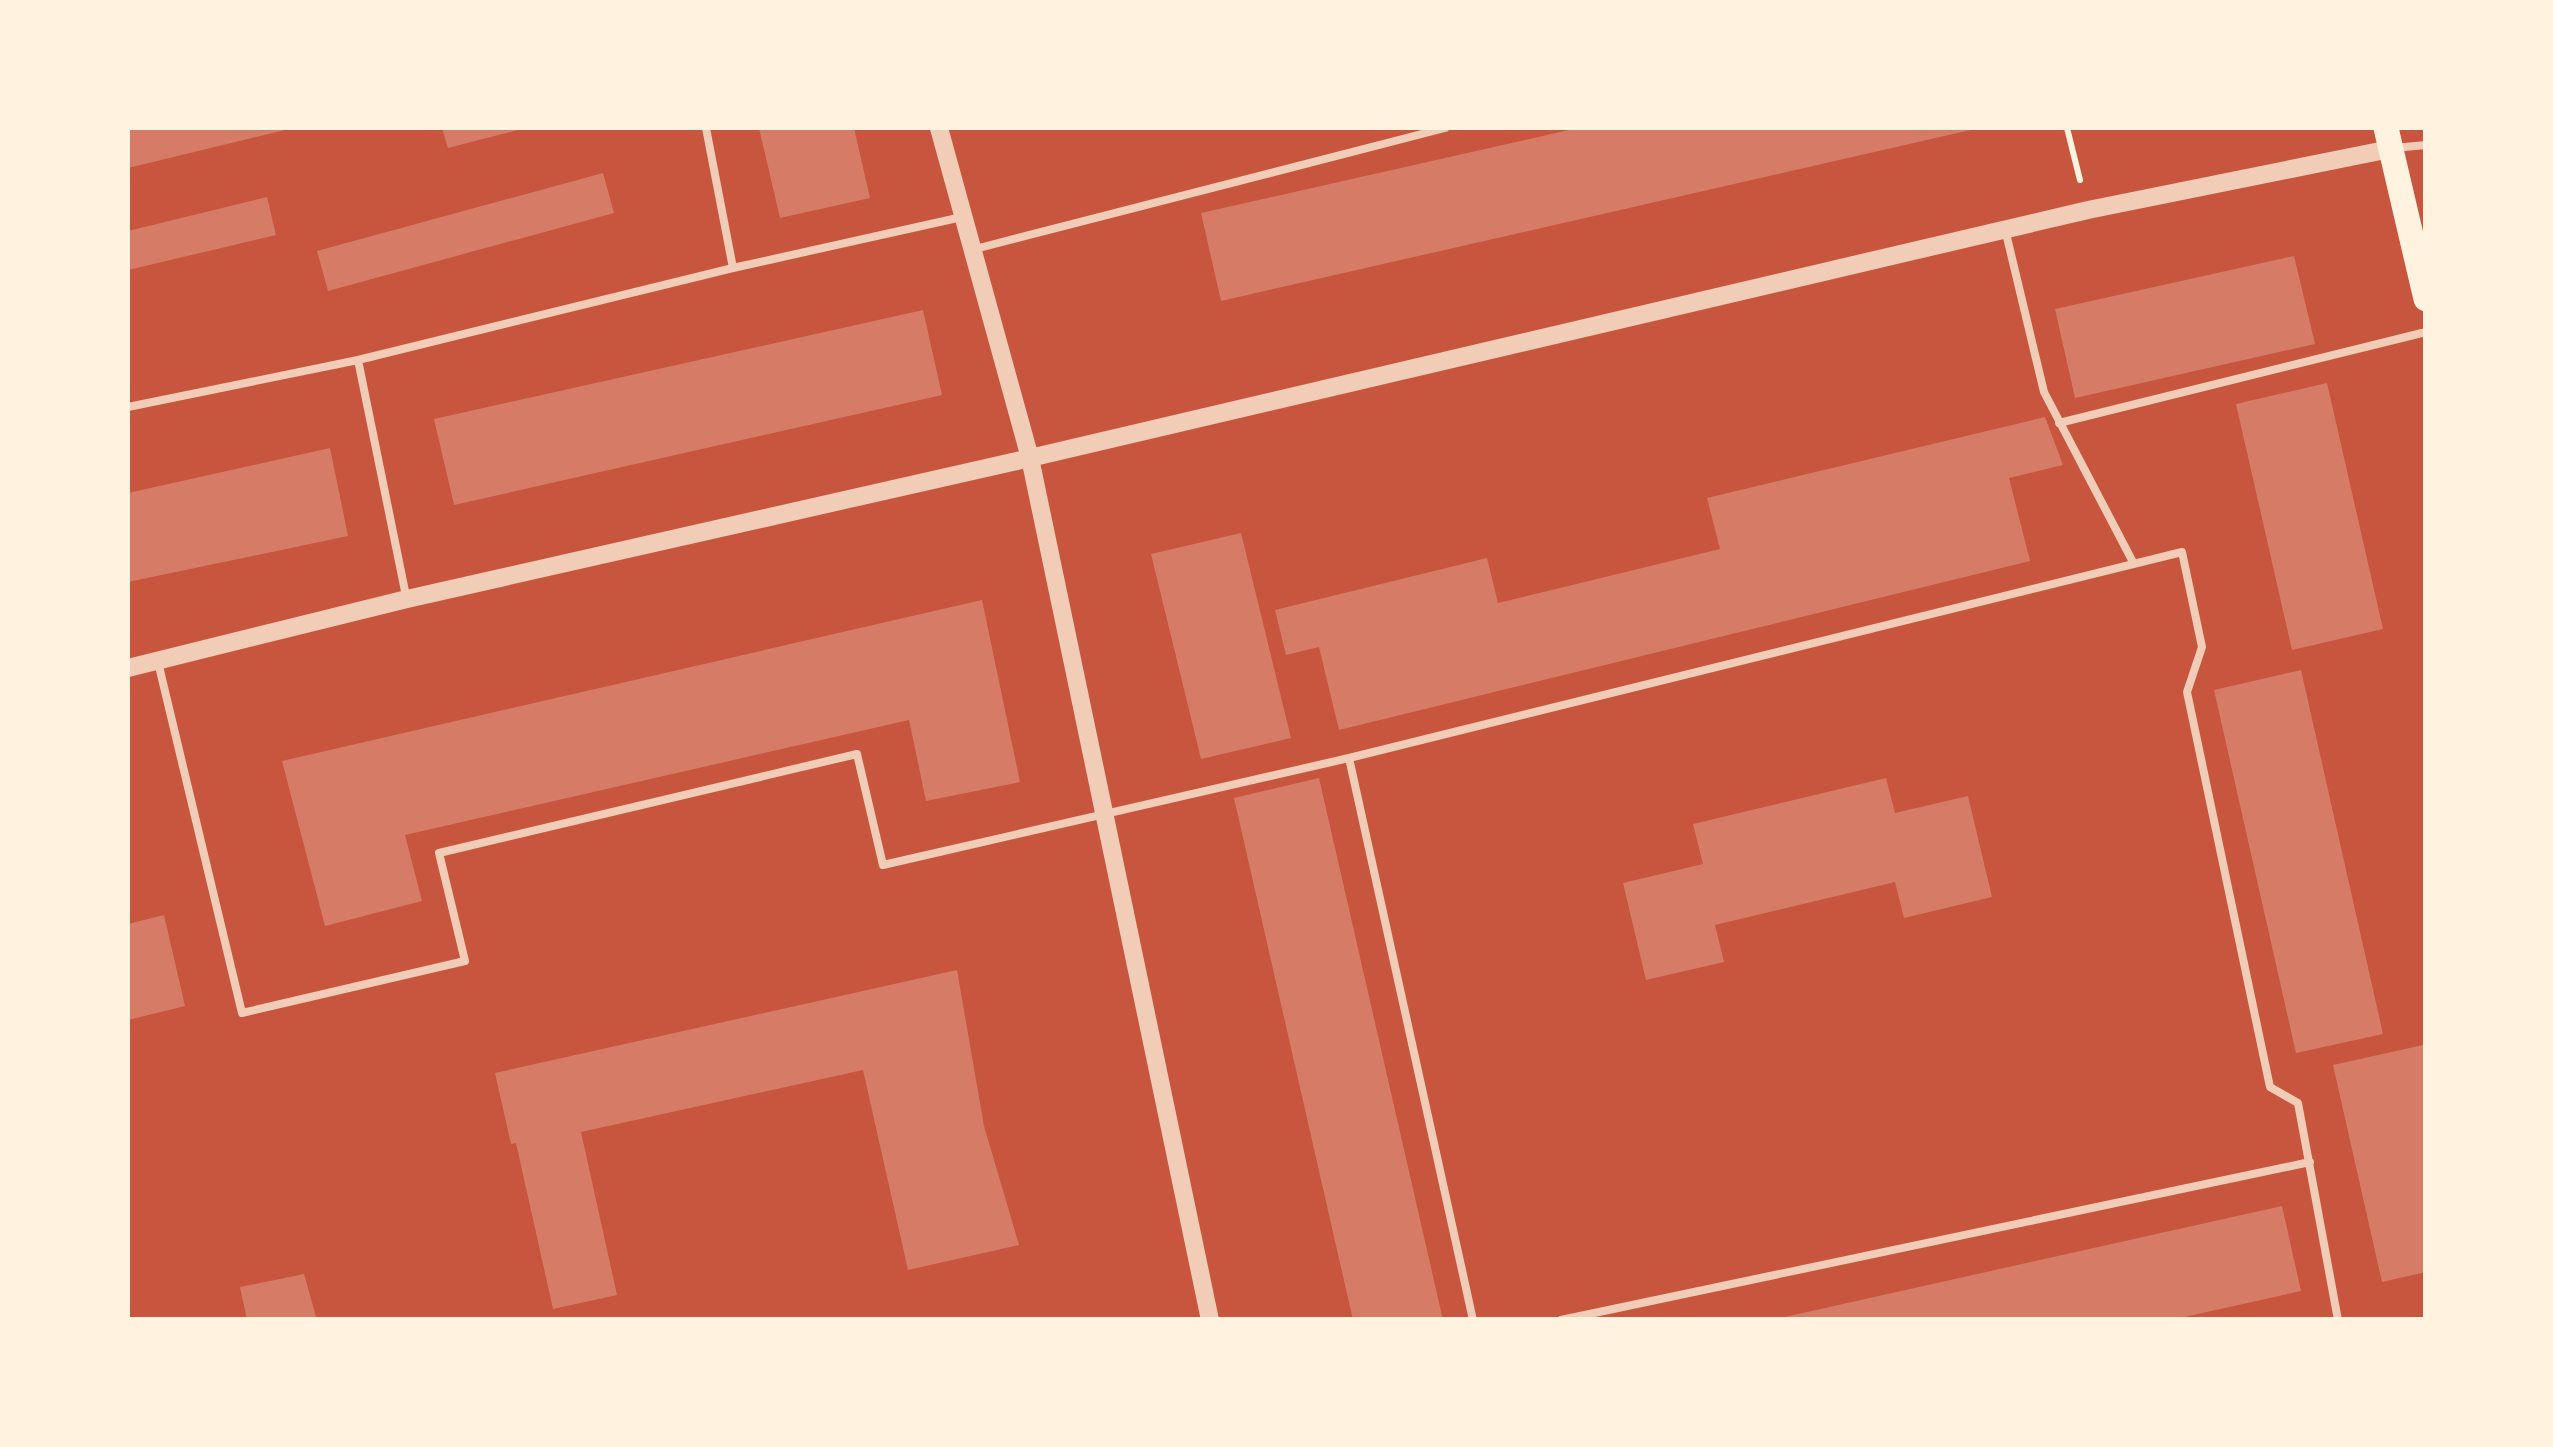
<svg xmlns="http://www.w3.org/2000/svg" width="2553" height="1447" viewBox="0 0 2553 1447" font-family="'DejaVu Sans',sans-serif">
<rect width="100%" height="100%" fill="#c8553d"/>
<path fill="#d67c66" d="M128,128H289V129L128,168Z
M442,128H521L522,129L448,148Z
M759,128H854L870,198L780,218Z
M1578,128H1975V129L1221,301L1201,213Z
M603,173L614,213L328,291L317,251Z
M267,197L276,235L128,270V231Z
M2294,256L2315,344L2075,398L2055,309Z
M923,310L942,395L454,505L434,419Z
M2327,383L2383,629L2292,650L2236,404Z
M2045,417L2063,465L2009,478L2030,561L1339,730L1319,647L1286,655L1275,610L1487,558L1498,603L1720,549L1707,498Z
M330,448L348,536L128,582V493Z
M1241,533L1291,738L1201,759L1151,554Z
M982,600L1020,782L926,801L909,720L405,835L422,901L325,926L282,761Z
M2301,670L2383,1034L2296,1053L2214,690Z
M1319,778L1443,1320H1353L1234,798Z
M1886,778L1895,813L1968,796L1992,897L1904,918L1895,882L1715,925L1724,962L1646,980L1623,883L1703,864L1693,824Z
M164,915L185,1006L128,1020V924Z
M957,970L984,1126L1019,1245L908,1270L863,1070L581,1132L617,1295L553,1309L516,1143L511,1144L495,1073Z
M2423,1045L2426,1058V1272L2382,1282L2333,1065Z
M2282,1206L2301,1291L2171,1320H1771Z
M304,1274L317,1320H247L240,1287Z"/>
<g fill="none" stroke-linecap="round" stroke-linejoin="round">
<path stroke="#fff3e0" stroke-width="6" d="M2067,128L2080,180"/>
<path stroke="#f1ccb7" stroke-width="8" d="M706,128L733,268
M2394,148L2426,145
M2005,229L2044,392L2134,564
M975,249L1445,128
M358,360L406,596
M128,407L358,360L733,268L962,217
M2059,423L2426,332
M158,662L242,1013L465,961L439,853L857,754L883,865L1349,758
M1473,1320L1349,758L2182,552L2202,647L2187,692L2270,1087L2298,1103L2338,1320
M1561,1320L2310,1162"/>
<path stroke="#f1ccb7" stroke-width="18" d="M939,128L1030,458L1210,1320
M128,668L407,599L1030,458L2088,210L2390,149"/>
<path stroke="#fff3e0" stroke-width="25" d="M2386,128L2426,299"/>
</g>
<rect width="2553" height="1447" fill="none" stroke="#fff3e0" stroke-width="260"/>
</svg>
